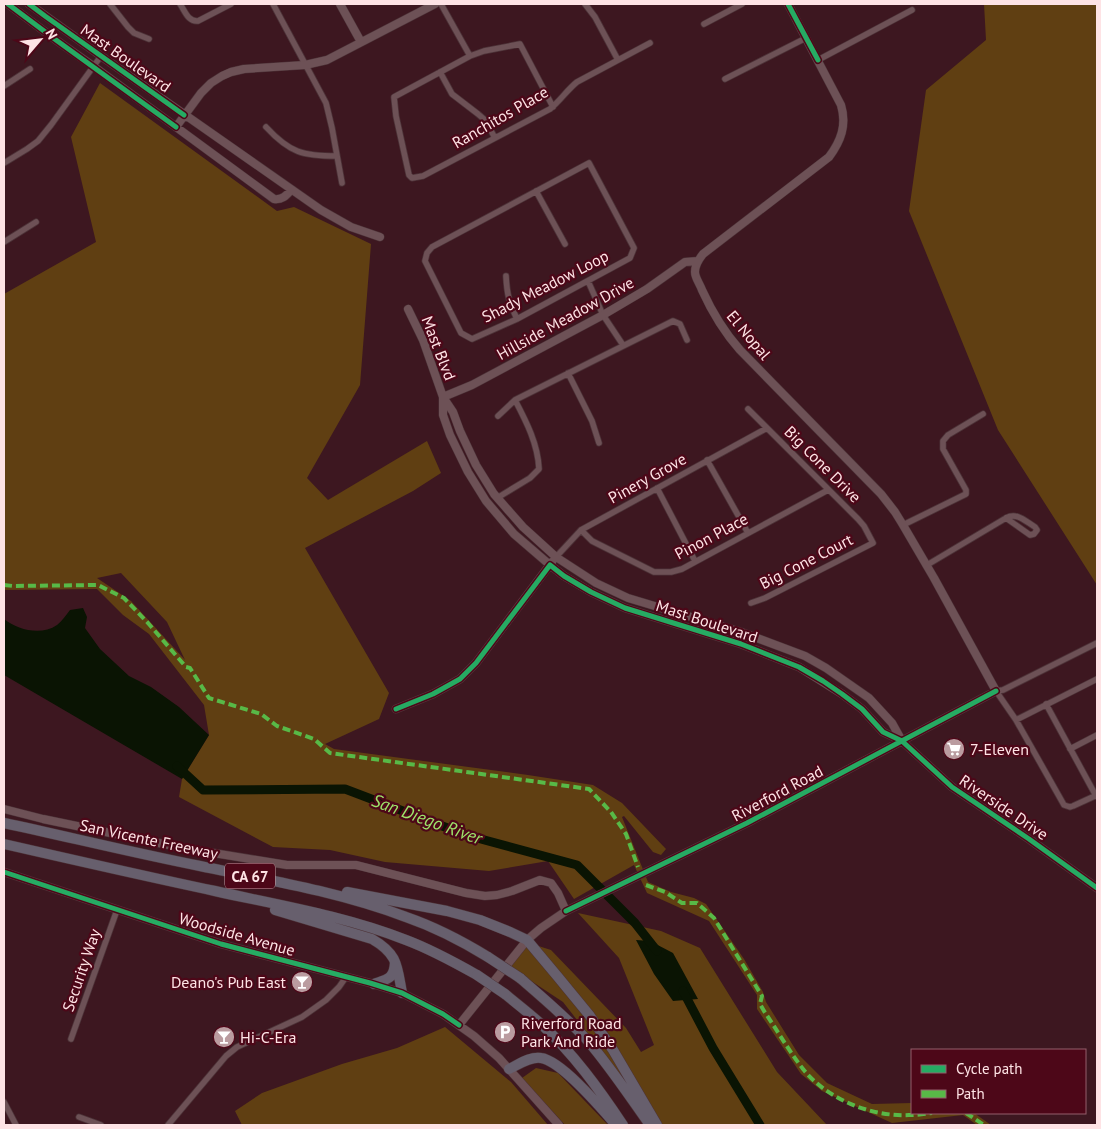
<svg xmlns="http://www.w3.org/2000/svg" width="1101" height="1129" viewBox="0 0 1101 1129" font-family="'PT Sans',sans-serif">
<rect width="100%" height="100%" fill="#3d1720"/>
<path fill="#603f12" fill-rule="evenodd" d="M984,4H1097V585L998,430L909,211L926,90L986,40Z
M100,83L277,211L294,207L371,244L360,385L307,478L328,500L427,441L441,473L413,491L305,548L389,693L379,719L325,744L334,749L528,775L593,785L622,803L666,849L661,855L653,852L624,816L622,817L648,882L671,892L694,898L706,904L744,959L763,992L766,1002L799,1055L827,1083L872,1104L912,1103V1113H974L991,1125H977L963,1115L892,1123L822,1091L801,1074L757,1009V995L709,921L647,893L634,865L574,899L548,861L489,871L385,862L330,850L273,847L179,797L182,779L209,735L204,705L149,634L123,615L97,589L4,590V294L96,242L71,137ZM121,573L167,622L185,660L131,601L97,578Z
M578,913L661,931L700,948L777,1072L827,1125H659L563,1002L510,967L529,943L551,950L626,1028L641,1052L654,1045L619,958Z
M445,1027L511,1082L548,1125H242L235,1111L262,1093L342,1064L397,1048Z
M536,1068L558,1073L608,1125H565L522,1078Z"/>
<path fill="#0a1403" d="M83,608L87,617L85,628L100,649L129,676L151,687L179,707L209,735L182,779L4,675V619C18,630 41,636 57,625C62,621 66,615 70,610Z
M636,940L650,941L673,953L698,999L673,1001L654,974Z"/>
<g fill="none" stroke-linecap="round" stroke-linejoin="round">
<path stroke="#0a1403" stroke-width="9" d="M177,766L203,790L345,789L466,835L577,865L635,923L657,951
M683,991L713,1048L760,1125"/>
<g stroke="#4d3338" stroke-width="7">
<path id="street" d="M110,4L128,27L134,33L149,39
M180,4C185,11 188,22 198,21L231,4
M273,4L326,103L332,128L342,183
M441,4L470,56
M585,4L595,17L618,60
M704,24L742,4
M818,60L912,10
M440,72L452,94L478,114L485,120L495,138
M725,79L806,38
M4,86L30,69
M553,107L520,44L484,51L470,56L394,97L396,116L409,175L412,178L423,176L550,109C560,101 567,90 577,82L650,43
M266,127C290,153 303,156 337,156
M4,163L27,149L38,141L51,125L101,56
M589,163L634,248L630,258L517,319L472,339L461,333L425,261L427,253L432,247Z
M536,191L565,244
M4,242L36,222
M506,276C507,295 509,302 517,319
M588,281L603,315L623,345
M568,373L592,421L599,443
M748,409L858,519L864,526L873,543L765,598L751,603
M498,416L515,400L673,321L680,324L687,340
M707,460L748,533
M657,488L695,561
M497,498L530,478L539,469C538,444 526,421 515,400
M903,525L966,494V490L943,449V441L948,435L983,414
M581,530L592,541L654,572H671L682,569L828,490
M556,557L581,530L767,428
M927,565L1006,518C1017,512 1025,521 1035,527L1037,530L1034,534L1030,535L1006,518
M1097,643L1003,690L996,691L1016,720L1064,805L1070,807L1073,806L1097,795
M1046,704L1096,796
M1016,720L1097,679
M1070,749L1097,735
M71,1039L117,910
M4,1102L16,1125
M79,1117L101,1125
M168,1125L226,1056L237,1047L302,1017L326,1000L339,987L346,977"/>
</g>
<g stroke="#4d3338" stroke-width="9">
<path id="secondary" d="M8,4L56,40L93,66L274,199C282,200 286,196 291,190
M29,4L101,56L321,210L351,227L380,237
M340,4L361,42
M176,127L201,93L211,83L222,76L231,72L244,69L305,65L327,60L435,4
M408,309L423,340L443,397L453,412L460,431L476,465L494,494L508,510L523,527L556,557L596,583L628,598L741,632L805,656L826,668L869,698L892,723L902,741L952,787L1029,839L1097,888
M443,397V415L450,435L468,472L486,501L514,534L550,565L564,576L591,592L625,608L741,644L799,667L842,694L862,709L883,732L902,741
M443,397L472,385L603,315L647,289L685,262L698,261
M396,709L433,694L460,679L476,663L552,562
M4,809L43,819L183,848L287,865H356L466,893L485,896L497,895L512,891L540,880L551,883L558,893L566,911
M4,872L221,944L370,983L402,993L443,1014L474,1036L499,1058L559,1125
M459,1025L527,940L541,928L566,911L747,823L996,691L934,578L903,525L895,512L881,494L740,350C724,332 712,312 702,290C700,284 695,278 695,272C695,265 699,259 703,254L829,157C841,141 847,125 841,105L788,4"/>
</g>
<g stroke="#4d3338" stroke-width="11">
<path id="highway" d="M4,823C69,837 134,853 200,866C269,880 340,892 406,917C435,927 462,941 488,957
M4,844C74,860 144,876 215,891C278,905 345,916 406,940C430,949 454,962 477,975
M347,892L447,911L480,920L510,932L527,940L558,977L590,1016L613,1050L657,1125
M275,910L372,939C398,954 397,966 402,993
M520,978C543,998 567,1018 588,1041C611,1068 630,1097 650,1125
M374,984C388,979 394,979 395,962
M505,994C517,1004 529,1013 541,1024C573,1053 599,1089 623,1125
M509,1069C518,1065 530,1056 541,1058C562,1061 602,1109 616,1125"/>
</g>
<use href="#street" stroke="#6d5156" stroke-width="5.5"/>
<use href="#secondary" stroke="#6d5156" stroke-width="8"/>
<use href="#highway" stroke="#675f6d" stroke-width="10"/>
<g stroke="#4d3338" stroke-width="11" stroke-linecap="butt">
<path id="highway-bridge" d="M488,957L520,978
M477,975L505,994"/>
</g>
<use href="#highway-bridge" stroke="#675f6d" stroke-width="10"/>
<path stroke="#58b947" stroke-width="4" stroke-dasharray="8 4" stroke-linecap="butt" d="M4,585L13,586L98,585L124,598L148,623L186,667L190,668L209,698L261,714L277,726L314,739L330,753L589,789L611,812L626,834L638,867
M646,885L665,892L682,903H697L714,918L762,996L760,1004L764,1011C777,1030 789,1051 803,1069C827,1099 871,1117 909,1115C917,1115 925,1114 932,1113
M966,1113L984,1125"/>
<g stroke="#4d0718" stroke-width="8">
<path id="cycleway" d="M8,4L56,40L176,127
M29,4L45,16L184,115
M788,4L818,60
M396,709L433,694L460,679L476,663L550,565L564,576L591,592L625,608L741,644L799,667L823,681L842,694L862,709L883,732L902,741L952,787L1029,839L1097,888
M4,872L221,944L370,983L402,993L443,1014L459,1025
M566,911L747,823L996,691"/>
</g>
<use href="#cycleway" stroke="#26ab63" stroke-width="5"/>
</g>
<defs>
<g id="supermarket-disc" transform="scale(1.125)"><circle r="9.5" fill="#ba9ca0" stroke="#4d0718"/><path d="M-6-5.5h2.5l.6 2H6L4.5 2H-2.5L-4.4-4H-6ZM-1.5 3.2a1.3 1.3 0 1 0 .1 0ZM3 3.2a1.3 1.3 0 1 0 .1 0Z" fill="#fff"/></g>
<g id="bar-disc" transform="scale(1.125)"><circle r="9.5" fill="#ba9ca0" stroke="#4d0718"/><path d="M-6-5H6L.8 .8V4.5H3.5V6h-7V4.5H-.8V.8Z" fill="#fff"/></g>
<g id="parking-disc" transform="scale(1.125)"><circle r="9.5" fill="#ba9ca0" stroke="#4d0718"/><path d="M-3.5-5.5H1a3.5 3.5 0 0 1 0 7H-1V5.5H-3.5ZM-1-3.4V-.6H.8a1.4 1.4 0 0 0 0-2.8Z" fill="#fff"/></g>
</defs>
<g fill-rule="evenodd">
<use href="#supermarket-disc" x="954" y="749"/>
<use href="#bar-disc" x="302" y="982"/>
<use href="#parking-disc" x="505" y="1032"/>
<use href="#bar-disc" x="224" y="1037"/>
</g>
<g text-anchor="middle" dominant-baseline="central" stroke-width="4.5" stroke-linejoin="round" paint-order="stroke">
<rect fill="#4d0718" stroke="#c9a1a8" stroke-width="1" x="225" y="863.5" width="50" height="25" rx="4"/>
<g font-size="15" font-weight="bold" fill="#fee3e5">
<text x="250" y="876">CA 67</text>
</g>
<g font-size="16" fill="#fee3e5" stroke="#4d0718">
<text transform="translate(126 58) rotate(35)">Mast Boulevard</text>
<text transform="translate(500 117) rotate(-30)">Ranchitos Place</text>
<text transform="translate(545 286) rotate(-27)">Shady Meadow Loop</text>
<text transform="translate(565 318) rotate(-29)">Hillside Meadow Drive</text>
<text transform="translate(749 335) rotate(50)">El Nopal</text>
<text transform="translate(439 348) rotate(69)">Mast Blvd</text>
<text transform="translate(823 464) rotate(45)">Big Cone Drive</text>
<text transform="translate(647 478) rotate(-29)">Pinery Grove</text>
<text transform="translate(711 536) rotate(-28)">Pinon Place</text>
<text transform="translate(806 561) rotate(-27)">Big Cone Court</text>
<text transform="translate(707 621) rotate(18)">Mast Boulevard</text>
<text transform="translate(777 793) rotate(-28)">Riverford Road</text>
<text transform="translate(1004 807) rotate(34)">Riverside Drive</text>
<text transform="translate(149 839) rotate(12)">San Vicente Freeway</text>
<text transform="translate(237 934) rotate(16)">Woodside Avenue</text>
<text transform="translate(81 970) rotate(-71)">Security Way</text>
</g>
<g font-size="16" fill="#fee3e5" stroke="#4d0718" text-anchor="start">
<text x="970" y="749">7-Eleven</text>
<text x="286" y="982" text-anchor="end">Deano's Pub East</text>
<text x="521" y="1023">Riverford Road<tspan x="521" dy="18">Park And Ride</tspan></text>
<text x="240" y="1037">Hi-C-Era</text>
</g>
<g font-size="18" font-style="italic" fill="#9de36a" stroke="#4d0718">
<text transform="translate(427 819) rotate(20)">San Diego River</text>
</g>
</g>
<rect width="1101" height="1129" fill="none" stroke="#fee3e5" stroke-width="10"/>
<rect x="911" y="1049" width="175" height="65" fill="#4d0718" stroke="#945f6a"/>
<rect x="921" y="1065" width="25" height="8" fill="#26ab63" stroke="#945f6a"/>
<text x="956" y="1074" font-size="15" fill="#fee3e5">Cycle path</text>
<rect x="921" y="1090" width="25" height="8" fill="#58b947" stroke="#945f6a"/>
<text x="956" y="1099" font-size="15" fill="#fee3e5">Path</text>
<g transform="translate(40 40) rotate(62)" stroke="#4d0718" stroke-width="4" paint-order="stroke">
<path d="M0-4L9 19L0 12L-9 19Z" fill="#fee3e5"/>
<text y="-8" font-size="14" font-weight="bold" text-anchor="middle" fill="#fee3e5">N</text>
</g>
</svg>
